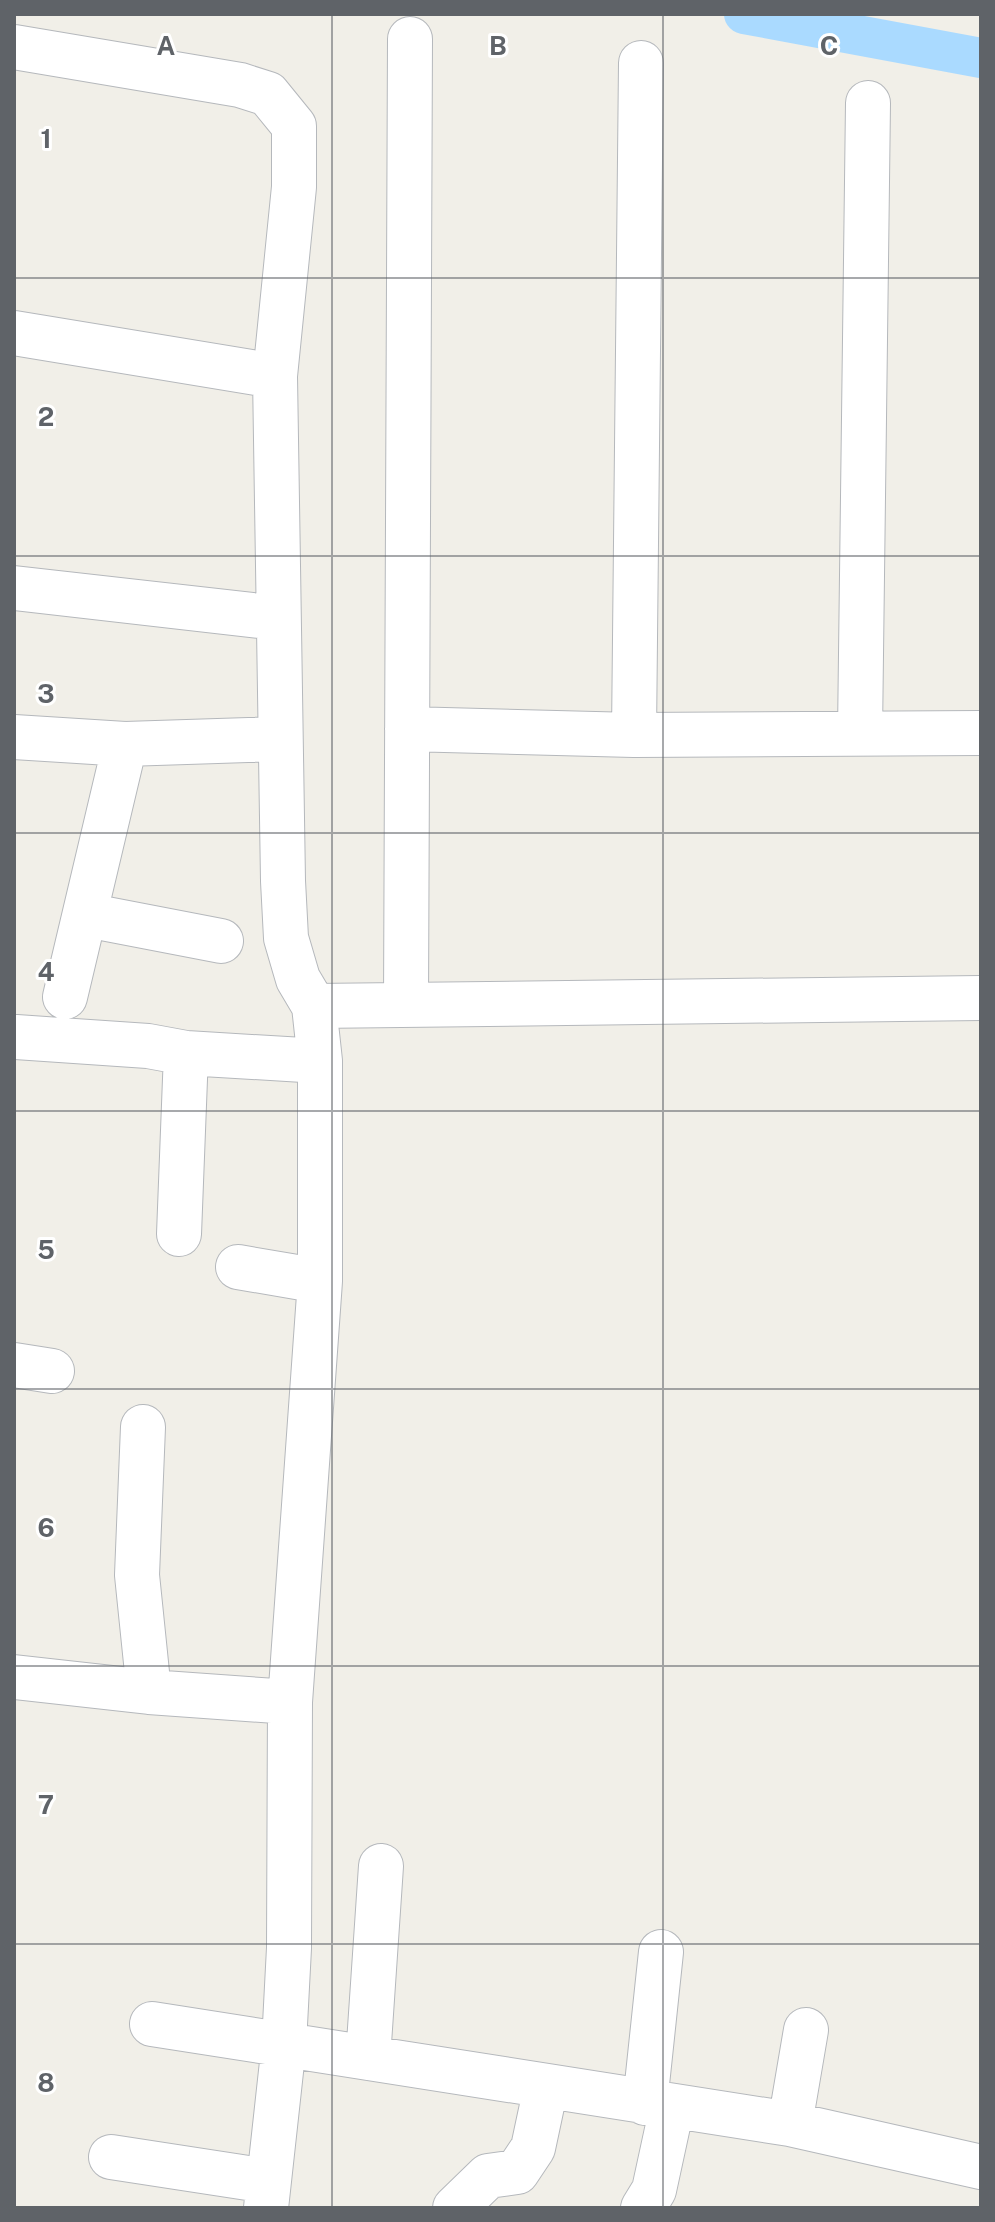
<svg xmlns="http://www.w3.org/2000/svg" width="995" height="2222" viewBox="0 0 995 2222" font-family="'Public Sans',sans-serif">
<rect width="100%" height="100%" fill="#f1efe8"/>
<g fill="none" stroke-linecap="round" stroke-linejoin="round">
<path stroke="#aadaff" stroke-width="40" d="M744,14L981,58"/>
<g stroke="#b5b8bc" stroke-width="46">
<path id="minor" d="M14,47L240,85L268,94L294,126V187L275,376L283,881L286,938L298,979L314,1006L320,1061V1281L290,1702L289,1948L284,2044L266,2208
M14,333L275,376
M14,588L278,618
M407,729L634,735L981,733
M860,733L868,103
M634,735L641,63
M14,737L125,744L280,739
M86,915L221,941
M65,997L125,744
M406,1003L410,39
M314,1006L981,998
M16,1037L148,1046L186,1053
M179,1234L186,1053L320,1061
M238,1267L320,1281
M14,1365L52,1371
M143,1427L137,1575L149,1692L290,1702
M14,1677L149,1692
M152,2024L790,2124L981,2167
M368,2058L381,1866
M645,2103L661,1952
M790,2124L806,2030
M111,2157L268,2181
M455,2208L488,2176L517,2172L533,2148L546,2087
M643,2208L654,2190L672,2107"/>
</g>
<use href="#minor" stroke="#fff" stroke-width="44"/>
</g>
<path fill="none" stroke="#5f6368" stroke-width="2" stroke-opacity="0.55" d="M332,14V2208M663,14V2208M14,278H981M14,556H981M14,833H981M14,1111H981M14,1389H981M14,1666H981M14,1944H981"/>
<g font-size="26" text-anchor="middle" font-weight="bold" fill="#5f6368" stroke="#fff" stroke-width="6" stroke-linejoin="round" paint-order="stroke">
<text x="166" y="55">A</text>
<text x="498" y="55">B</text>
<text x="829" y="55">C</text>
<text x="46" y="148">1</text>
<text x="46" y="426">2</text>
<text x="46" y="703">3</text>
<text x="46" y="981">4</text>
<text x="46" y="1259">5</text>
<text x="46" y="1537">6</text>
<text x="46" y="1814">7</text>
<text x="46" y="2092">8</text>
</g>
<rect width="995" height="2222" fill="none" stroke="#5f6368" stroke-width="32"/>
</svg>
